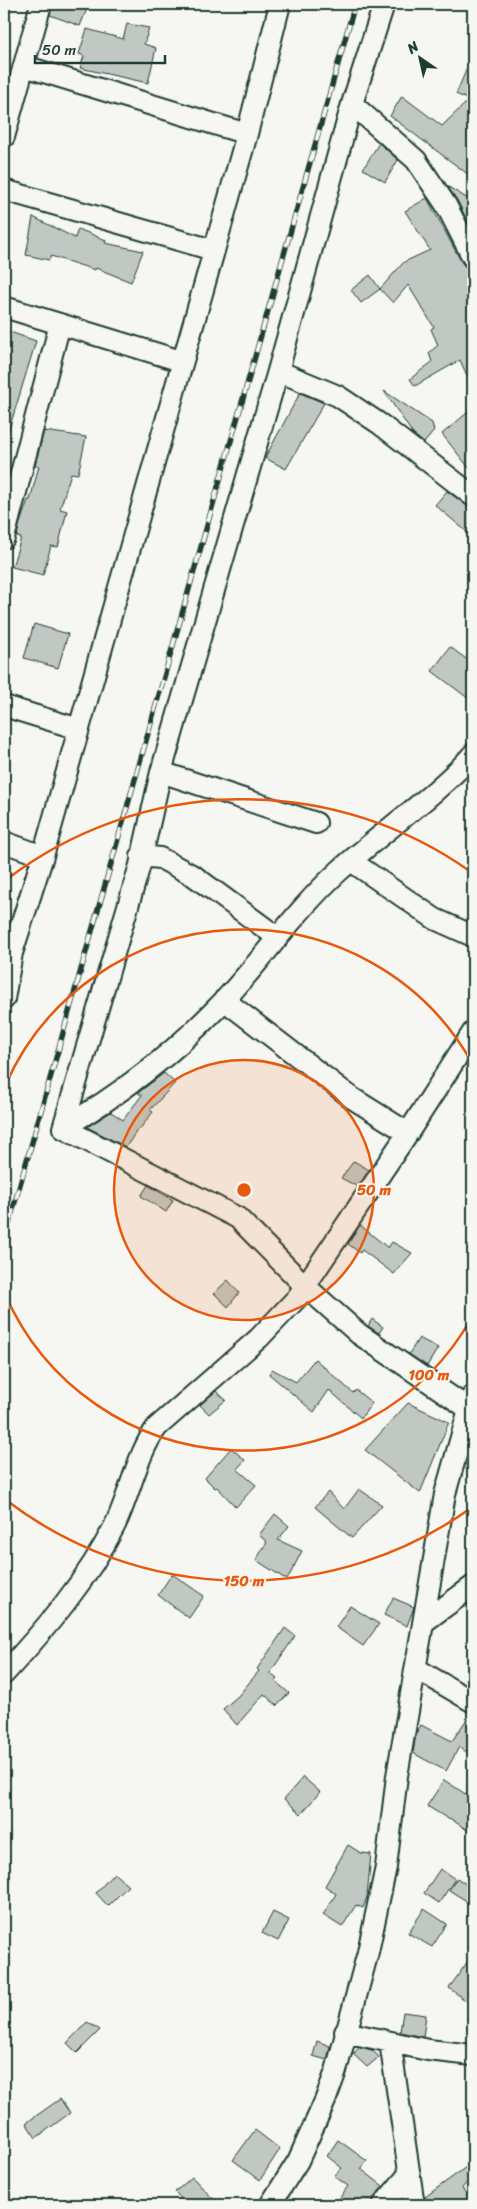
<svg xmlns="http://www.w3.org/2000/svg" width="477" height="2209" viewBox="0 0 477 2209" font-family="Sriracha,sans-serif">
<rect width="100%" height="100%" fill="#f6f6f2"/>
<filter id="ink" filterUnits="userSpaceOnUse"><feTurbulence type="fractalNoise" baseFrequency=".02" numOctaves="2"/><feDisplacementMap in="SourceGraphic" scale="10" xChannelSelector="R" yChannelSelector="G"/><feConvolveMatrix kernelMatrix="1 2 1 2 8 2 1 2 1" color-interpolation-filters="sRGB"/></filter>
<g filter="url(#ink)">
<path fill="#c1c8c3" stroke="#1f3d34" d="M53,4H89L80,26L50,15Z
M127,24L149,28L144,44L156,48L148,83L80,68L84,56L79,54L87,29L123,39Z
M473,54V178L390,116L402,96L442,126L469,100L456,94Z
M379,143L398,160L385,182L363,169Z
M447,186L473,202V232L457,200Z
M427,198L462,263L467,268L473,270V389L460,360L415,386L410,379L432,362L429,353L438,345L431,329L434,327L408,285L393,303L380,289L404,262L430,250L405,211Z
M33,217L75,238L78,229L106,240L105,243L143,251L131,282L96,268L95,270L51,256L49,260L26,255Z
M370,275L380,289L361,303L351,290Z
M4,330L36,341L7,436H4Z
M384,391L432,423L434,431L424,443L413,434Z
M300,393L324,403L286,469L265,458Z
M473,408V473L442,434Z
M44,431L86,437L78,474L71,473L60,509L67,511L58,547L51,546L43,575L12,567L21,538L17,537L19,526L28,500H30L39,466H35Z
M447,491L466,505L473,508V537L435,505Z
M34,624L68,634L58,668L24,658Z
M450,647L473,664V702L432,671Z
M164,1073L175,1083L150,1110L153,1112L139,1130L138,1129L126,1147L87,1127L111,1112L123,1120L142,1095L138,1093Z
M354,1161L369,1170L358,1187L341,1178Z
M148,1185L173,1200L166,1212L141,1196Z
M360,1225L388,1248L392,1242L412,1253L394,1274L362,1250L360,1253L348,1244Z
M228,1280L239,1293L228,1307L214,1293Z
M372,1319L383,1327L379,1333L368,1326Z
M419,1338L438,1348L427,1366L409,1354Z
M315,1359L353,1393L356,1390L372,1403L361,1418L329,1390L314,1412L269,1374L272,1369L296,1382Z
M216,1391L226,1400L209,1414L200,1405Z
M408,1403L449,1422L420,1493L365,1450Z
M231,1448L245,1460L237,1469L256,1485L236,1507L217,1487L215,1488L205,1478Z
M359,1489L382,1505L352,1538L315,1507L328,1492L344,1509Z
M275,1514L289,1526L278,1540L302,1551L287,1580L256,1560L267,1542L259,1535Z
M172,1574L204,1596L189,1618L158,1595Z
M393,1598L414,1607L407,1626L384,1615Z
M350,1606L379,1624L363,1646L336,1627Z
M285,1628L295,1636L270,1673L277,1679L275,1681L289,1693L277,1706L264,1694L237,1725L223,1709L238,1696L259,1671L257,1669Z
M471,1713L473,1714V1756L459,1747L446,1771L413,1753L416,1734L421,1725L452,1741Z
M303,1777L320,1792L301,1814L284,1799Z
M444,1780L473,1799V1834L451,1819L450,1820L427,1806Z
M348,1845L361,1853L371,1854L367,1897L363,1908L356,1905L342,1927L323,1915L336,1894L325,1886Z
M440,1869L455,1879L439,1903L424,1893Z
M114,1873L128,1886L108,1906L96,1893Z
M457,1878L473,1889V1905L449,1890Z
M424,1909L447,1924L432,1947L408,1933Z
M273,1912L289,1920L278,1941L262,1933Z
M473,1954V2006L449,1988Z
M403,2012L426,2015L423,2037L400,2032Z
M87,2022L100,2030L77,2053L67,2043Z
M317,2041L330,2046L327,2060L313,2056Z
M360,2047L372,2050L379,2057L367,2067L353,2054Z
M60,2099L70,2113L36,2138L26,2123Z
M255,2130L280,2149L260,2180L233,2160Z
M338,2140L367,2161L361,2169L383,2186L374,2198L371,2205H335L348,2186L334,2176L342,2168L327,2156Z
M473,2162V2176L462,2188L469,2198L459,2205H426L425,2197Z
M192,2177L219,2205H187L175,2192Z"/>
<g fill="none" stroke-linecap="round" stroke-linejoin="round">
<g stroke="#1f3d34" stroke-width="24">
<path id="minor" d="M384,4L352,104L416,160L446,205L473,258
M24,66L247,134
M4,137L41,4
M4,190L213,250
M4,307L181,361
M278,371L338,396L380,424L473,496
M4,538L60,324
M4,706L79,729
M161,772L316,823
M4,842L43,856
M141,856L160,858L194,876L277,937
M351,861L435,919L473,936
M4,999L12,953L43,856L127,559L247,134L280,4
M224,1000L352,1098L408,1133
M63,1128L140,865L161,772L278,371L352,104
M63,1128C119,1095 170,1056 215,1010C259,965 293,913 339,871C367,846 398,822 427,798C443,784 460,770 473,754
M63,1128L238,1218L305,1286L359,1334L469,1409
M424,1622L473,1586
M417,1669L473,1702
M4,1674C46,1628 87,1581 115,1525C130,1494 137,1454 157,1427L259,1338L297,1298L408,1133L473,1032
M345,2032L428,2050L473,2055
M390,2042L414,2205
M270,2205L298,2161L325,2101L336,2071L368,1952L386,1867L397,1776L445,1494L473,1395
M383,2205L409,2174"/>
</g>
<use href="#minor" stroke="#f6f6f2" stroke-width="20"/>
<g stroke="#1f3d34" stroke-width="5.5">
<path id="rail" d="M4,1241L355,4"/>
</g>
<use href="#rail" stroke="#f6f6f2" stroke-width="4" stroke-dasharray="11" stroke-linecap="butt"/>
</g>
</g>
<circle cx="244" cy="1190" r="130" fill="#e8590c" fill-opacity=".12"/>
<g fill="none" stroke="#e8590c" stroke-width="2.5">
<circle cx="244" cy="1190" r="130"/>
<path d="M472 1317A261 261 0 0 1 5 1294M5 1086A261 261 0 0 1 472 1063"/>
<path d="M471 1508A391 391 0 0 1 6 1500M6 880A391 391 0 0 1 471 872"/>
</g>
<circle cx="244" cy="1190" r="8" fill="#e8590c" stroke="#f6f6f2" stroke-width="2.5"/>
<g font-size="15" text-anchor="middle" font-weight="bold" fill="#e8590c" stroke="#f6f6f2" stroke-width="4" stroke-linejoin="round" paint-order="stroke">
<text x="374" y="1195">50 m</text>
<text x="429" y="1380">100 m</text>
<text x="244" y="1586">150 m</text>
</g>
<rect width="477" height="2209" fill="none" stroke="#f6f6f2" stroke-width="20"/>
<rect x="10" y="10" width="457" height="2189" fill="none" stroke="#1f3d34" stroke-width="2" filter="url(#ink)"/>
<g transform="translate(420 58) rotate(326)" stroke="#f6f6f2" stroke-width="4" paint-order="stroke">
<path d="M0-4L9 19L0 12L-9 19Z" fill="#1f3d34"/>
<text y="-8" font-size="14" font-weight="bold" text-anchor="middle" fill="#1f3d34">N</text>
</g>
<path d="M35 55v8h130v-8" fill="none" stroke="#1f3d34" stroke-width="2.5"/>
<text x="42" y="55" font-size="15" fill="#1f3d34" stroke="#f6f6f2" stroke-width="4" paint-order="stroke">50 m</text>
</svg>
